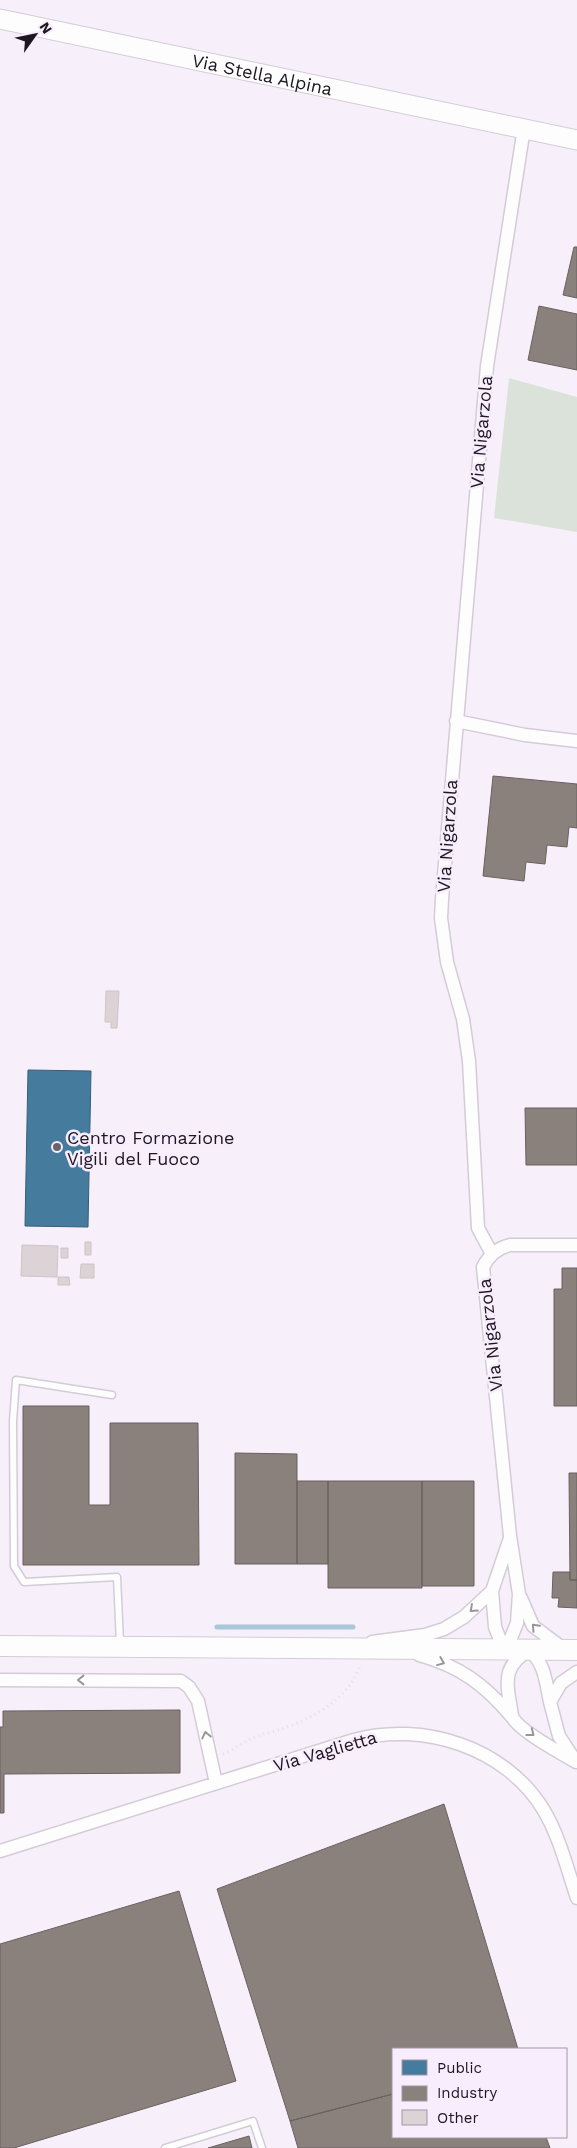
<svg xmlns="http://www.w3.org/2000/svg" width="577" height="2148" viewBox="0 0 577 2148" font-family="'Work Sans',sans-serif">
<rect width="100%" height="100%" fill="#f7f0fa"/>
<path fill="#dae2da" d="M509,378L577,397V532L494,518Z"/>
<path fill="#457b9d" stroke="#395d78" d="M28,1070L91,1071L88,1227L25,1226Z"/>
<path fill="#8a817c" stroke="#696160" d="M574,247H577V298L563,295Z
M539,306L577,314V370L528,360Z
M493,776L577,784V828L569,827L567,847L547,845L545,864L526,862L524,881L483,876Z
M525,1108H577V1165H526Z
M562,1268H577V1406H554V1289H562Z
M23,1406H89V1505H110V1423H198L199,1565H23Z
M235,1453L297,1454V1564H235Z
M569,1473H577V1580H570Z
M297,1481H328V1564H297Z
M328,1481H422V1588H328Z
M422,1481H474V1586H422Z
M553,1572H570V1580H577V1608L558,1607L559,1598H552Z
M180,1710V1773L4,1774V1813H0V1727H3V1711Z
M444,1804L518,2049H393V2094L290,2121L217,1889Z
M179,1891L236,2081L14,2148H0V1944Z
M393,2094V2137H546L550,2148H298L290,2121Z
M249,2136L252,2148H208Z"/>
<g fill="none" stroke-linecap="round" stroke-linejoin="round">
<path stroke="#aac6d8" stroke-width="5" d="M217,1627H353"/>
</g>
<path fill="#ddd3d6" stroke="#cdc4c6" d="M106,991H119L117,1028H111V1022H105Z
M85,1242H91V1255H85Z
M22,1245L58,1246L57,1277L21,1276Z
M61,1248H68V1258H61Z
M81,1264H94V1278H80Z
M58,1277H69L70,1285H58Z"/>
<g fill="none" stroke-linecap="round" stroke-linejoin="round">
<g stroke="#d3ccd6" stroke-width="9">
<path id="lane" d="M112,1395L16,1380L13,1421L14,1566L24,1582L117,1577L120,1643
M165,2148L253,2121L262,2148"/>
</g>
<g stroke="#d3ccd6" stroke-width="15">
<path id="street" d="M456,721L525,735L577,741
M492,1254L478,1228L469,1061L463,1019L447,962L441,918L442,899L487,366L524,128
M492,1591L495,1627L504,1650L511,1638L517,1623L519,1594L510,1536L483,1267C489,1255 497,1248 510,1245H577
M521,1598L533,1626L565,1650
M372,1642L425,1635L444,1629L464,1617L492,1591L509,1541
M419,1655C460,1666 485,1685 512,1717
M0,1680L181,1681L189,1687L198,1701L216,1783
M550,1702C546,1683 545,1663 529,1650C506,1664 505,1678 510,1703C511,1707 511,1714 513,1718C520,1731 562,1754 576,1762
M574,1759L559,1736L550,1702L561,1683L577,1672
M0,1851L354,1740C422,1721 505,1747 543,1809C559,1835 567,1868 577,1898"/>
</g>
<g stroke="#d3ccd6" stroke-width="21">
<g id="secondary">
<path id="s1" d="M0,19L577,140"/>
</g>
</g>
<g stroke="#d3ccd6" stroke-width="22">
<path id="primary" d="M0,1646L577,1650"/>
</g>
<path stroke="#e2e0e3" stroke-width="3" stroke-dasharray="1 4" stroke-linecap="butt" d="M223,1754C235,1749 245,1741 257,1736C265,1733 274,1732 282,1729C315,1717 348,1699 360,1666"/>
<use href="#lane" stroke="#fefdfe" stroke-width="6"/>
<use href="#street" stroke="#fefdfe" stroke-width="12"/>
<use href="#secondary" stroke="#fefdfe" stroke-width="19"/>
<use href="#primary" stroke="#fefdfe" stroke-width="20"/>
</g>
<defs><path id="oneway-chevron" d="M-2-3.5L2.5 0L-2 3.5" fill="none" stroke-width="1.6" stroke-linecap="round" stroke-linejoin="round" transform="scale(1.25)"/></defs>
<g stroke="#99969a">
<use href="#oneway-chevron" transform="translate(473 1609) rotate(138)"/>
<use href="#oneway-chevron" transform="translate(535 1627) rotate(-133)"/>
<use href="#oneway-chevron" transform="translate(441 1662) rotate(22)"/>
<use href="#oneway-chevron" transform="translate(81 1680) rotate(180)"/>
<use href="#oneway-chevron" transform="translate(531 1733) rotate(38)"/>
<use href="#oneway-chevron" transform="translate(206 1735) rotate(-102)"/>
</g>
<circle fill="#69636c" stroke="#f8edfd" stroke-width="2" cx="57" cy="1147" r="5"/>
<g text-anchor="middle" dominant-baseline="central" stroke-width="5" stroke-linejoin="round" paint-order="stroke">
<g font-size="18" fill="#1d1720" stroke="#f8edfd">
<text stroke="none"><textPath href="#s1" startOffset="268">Via Stella Alpina</textPath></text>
<text transform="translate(481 432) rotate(-85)">Via Nigarzola</text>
<text transform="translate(447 836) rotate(-86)">Via Nigarzola</text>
<text transform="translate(490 1335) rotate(-96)">Via Nigarzola</text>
<text transform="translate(325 1751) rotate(-16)">Via Vaglietta</text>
</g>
<g font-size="18" fill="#1d1720" stroke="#f8edfd" text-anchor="start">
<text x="67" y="1137">Centro Formazione<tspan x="67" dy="21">Vigili del Fuoco</tspan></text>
</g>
</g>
<rect x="392" y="2048" width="175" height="90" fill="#f8edfd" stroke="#a097a5"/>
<rect x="402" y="2060" width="25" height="15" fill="#457b9d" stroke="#a097a5"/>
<text x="437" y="2073" font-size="15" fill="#1d1720">Public</text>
<rect x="402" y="2086" width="25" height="15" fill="#8a817c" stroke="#a097a5"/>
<text x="437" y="2098" font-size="15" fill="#1d1720">Industry</text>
<rect x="402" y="2110" width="25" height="15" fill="#ddd3d6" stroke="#a097a5"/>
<text x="437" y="2123" font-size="15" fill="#1d1720">Other</text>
<g transform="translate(35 35) rotate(57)" stroke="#f8edfd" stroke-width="4" paint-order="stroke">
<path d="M0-4L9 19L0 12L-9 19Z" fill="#1d1720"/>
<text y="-8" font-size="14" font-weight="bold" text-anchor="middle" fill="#1d1720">N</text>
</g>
</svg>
